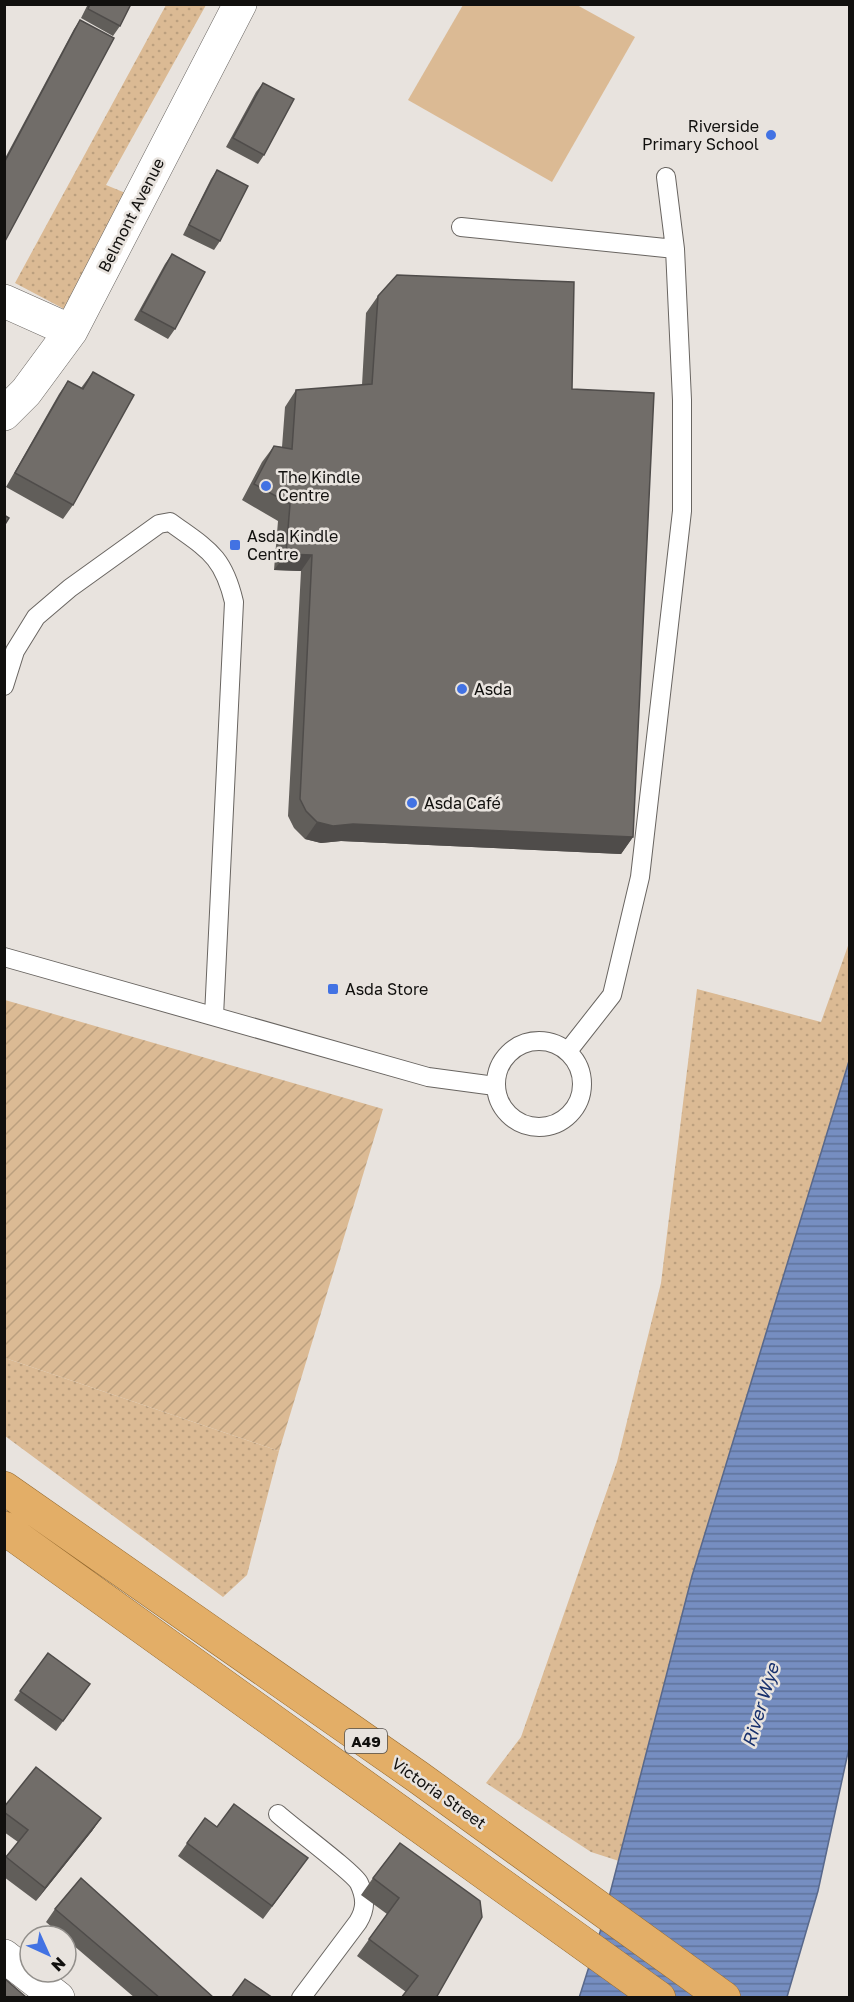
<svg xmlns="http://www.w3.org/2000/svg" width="854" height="2002" viewBox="0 0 854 2002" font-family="'Golos Text',sans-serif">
<defs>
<pattern id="grass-dots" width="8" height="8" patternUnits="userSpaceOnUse" patternTransform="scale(1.5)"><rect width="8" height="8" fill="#dbba94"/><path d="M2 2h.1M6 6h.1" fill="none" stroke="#bb9f7e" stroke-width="1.8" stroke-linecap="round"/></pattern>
<pattern id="garden-furrows" width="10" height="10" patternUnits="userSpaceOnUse" patternTransform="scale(1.5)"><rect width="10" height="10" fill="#dbba94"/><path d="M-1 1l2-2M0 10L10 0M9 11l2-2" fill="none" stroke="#bb9f7e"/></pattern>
<pattern id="water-rules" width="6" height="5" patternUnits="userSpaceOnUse" patternTransform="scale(1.5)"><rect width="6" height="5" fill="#768ec1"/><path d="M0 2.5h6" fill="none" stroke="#5f739b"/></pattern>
</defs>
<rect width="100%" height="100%" fill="#e8e3de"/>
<path fill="url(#grass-dots)" d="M166,5H206L106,185L128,194L66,310L15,283Z
M849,943V1061L692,1576L619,1861L591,1852L486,1783L521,1737L617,1462L661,1283L697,989L821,1022Z
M5,1358L279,1451L247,1575L223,1597L5,1436Z"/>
<path fill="url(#garden-furrows)" d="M5,1000L383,1109L279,1451L5,1358Z"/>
<path fill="#dbba94" d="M463,5H577L635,37L552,182L408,100Z"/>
<path fill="url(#water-rules)" stroke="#58688b" stroke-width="1.5" d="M849,1061V1748L818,1891L787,1997L579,1998L600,1932L692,1576Z"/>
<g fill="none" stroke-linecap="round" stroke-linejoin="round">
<g stroke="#696561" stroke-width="20">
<path id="service" d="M461,227L675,249
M4,686L15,651L36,617L70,588L159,524L170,522C207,549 223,555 234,602L214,1016
M4,957L428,1077L495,1086
M496 1084a43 43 0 1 1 86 0a43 43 0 1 1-86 0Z
M568,1051L612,995L640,877L682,511V400L675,249L666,177
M278,1814C291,1826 353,1872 359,1883C366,1898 366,1909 358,1922L301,1998"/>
</g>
<g stroke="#696561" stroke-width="34">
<path id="minor" d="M4,301L71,331
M4,414L26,392L71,331L240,4
M4,1956L58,1998"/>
</g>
<g stroke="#956a2f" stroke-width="34">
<path id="trunk" d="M4,1488L418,1777L724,1998
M4,1528L659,1998"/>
</g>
<use href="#service" stroke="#fff" stroke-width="18"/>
<use href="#minor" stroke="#fff" stroke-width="33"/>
<use href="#trunk" stroke="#e3ae67" stroke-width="33"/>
</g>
<path fill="#615e5a" d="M88,4H131L120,26L113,36L81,18Z
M80,20L4,243V160L74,29Z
M263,83L264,155L258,164L226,147L256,92Z
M217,170L220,241L214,250L183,235L211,179Z
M172,254L175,329L168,339L134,320L165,264Z
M378,296L572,389L633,837L621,854L341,841L321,843L305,839L294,828L288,816L301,571L274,570L278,521L242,500L262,462L274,446L282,447L285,407L296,390L362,385L366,313Z
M93,372L73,505L63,519L6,487L59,394L68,381L81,388Z
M48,1653L90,1684L56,1731L14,1700Z
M4,1807L101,1818L92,1831L36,1901L4,1877V1859L18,1842L4,1832Z
M205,1818L217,1827L298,1872L263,1919L178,1856Z
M400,1843L436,1998L406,1992L357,1956L387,1914L361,1895L373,1878Z
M55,1909L214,1998H135L66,1939V1936H62L46,1922Z"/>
<path fill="#4f4c4a" d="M286,554L312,555L301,571L274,570Z
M317,822L353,824L633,837L621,854L341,841L321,843L305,839Z
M101,1818L92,1831L36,1901L45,1888Z"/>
<path fill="#716d69" stroke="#4f4c4a" stroke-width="1.5" d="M90,4H131L120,26L88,9Z
M80,20L114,38L4,243V163Z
M263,83L294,99L264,155L233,138Z
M217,170L248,186L220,241L189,225Z
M172,254L205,272L175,329L141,311Z
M397,275L574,282L572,389L654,393L633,837L353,824L333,826L317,822L306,811L300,799L312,555L286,554L290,504L254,484L274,446L292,449L296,390L372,384L378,296Z
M93,372L134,395L73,505L15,473L68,381L83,389Z
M4,515L9,518L4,526Z
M48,1653L90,1684L63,1721L20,1691Z
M36,1767L101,1818L45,1888L6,1857L28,1830L4,1812V1807Z
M234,1804L308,1858L272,1906L187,1843L205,1818L217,1827Z
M400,1843L480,1901L482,1917L436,1998H401L418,1976L369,1939L399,1898L373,1878Z
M81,1878L214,1998H160L55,1909Z
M4,1978L27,1998H4Z
M245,1979L273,1998H231Z"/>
<g fill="#4272e3" stroke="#e8e3de" stroke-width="2">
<circle cx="771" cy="135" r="6"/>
<circle cx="266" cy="486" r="6"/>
<rect x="229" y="539" width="12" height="12" rx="3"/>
<circle cx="462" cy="689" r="6"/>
<circle cx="412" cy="803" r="6"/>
<rect x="327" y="983" width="12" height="12" rx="3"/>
</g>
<g text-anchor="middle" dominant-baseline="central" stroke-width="5" stroke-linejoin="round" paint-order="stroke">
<rect fill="#e8e3de" stroke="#524f4c" stroke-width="1.5" x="345" y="1729" width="42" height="24" rx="4.5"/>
<g font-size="15" font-weight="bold" fill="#11100e">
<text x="366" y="1741">A49</text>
</g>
<g font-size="16" fill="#11100e" stroke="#e8e3de" text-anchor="start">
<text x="759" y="126" text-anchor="end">Riverside<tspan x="759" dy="18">Primary School</tspan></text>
<text x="278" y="477">The Kindle<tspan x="278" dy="18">Centre</tspan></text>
<text x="247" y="536">Asda Kindle<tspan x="247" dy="18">Centre</tspan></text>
<text x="474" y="689">Asda</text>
<text x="424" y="803">Asda Café</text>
<text x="345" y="989">Asda Store</text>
</g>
<g font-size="16" fill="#11100e" stroke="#e8e3de">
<text transform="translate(131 215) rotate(-63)">Belmont Avenue</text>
<text transform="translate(439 1793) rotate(35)">Victoria Street</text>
</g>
<g font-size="18" font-style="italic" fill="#17306d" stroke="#e8e3de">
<text transform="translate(760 1705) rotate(-73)">River Wye</text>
</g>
</g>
<rect width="854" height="2002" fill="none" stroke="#11100e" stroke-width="12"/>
<g transform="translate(48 1954) rotate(135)"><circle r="28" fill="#e8e3de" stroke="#928f8b" stroke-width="1.5"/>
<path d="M0-4.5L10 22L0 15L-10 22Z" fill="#4272e3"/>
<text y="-9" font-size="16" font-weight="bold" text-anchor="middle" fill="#11100e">N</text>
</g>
</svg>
